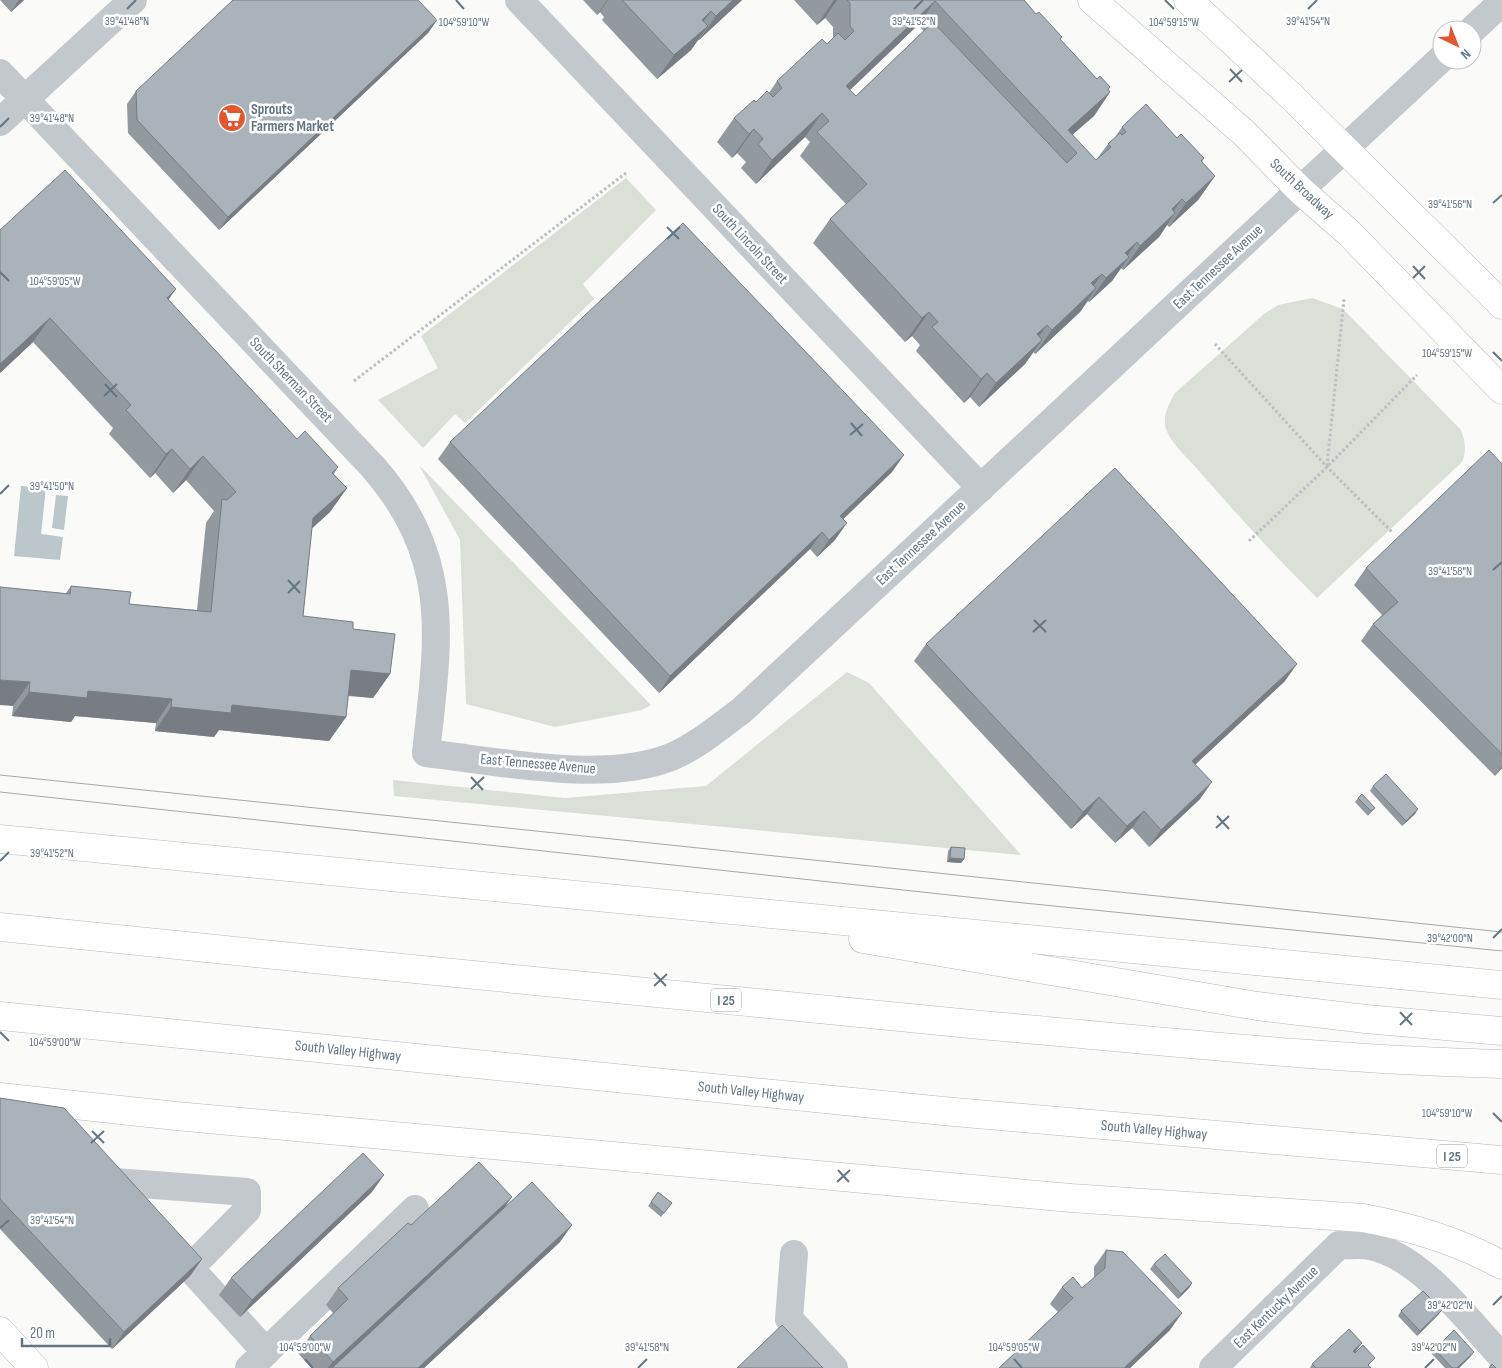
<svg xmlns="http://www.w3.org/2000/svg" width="1502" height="1368" viewBox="0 0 1502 1368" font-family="'Sofia Sans Condensed',sans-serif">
<rect width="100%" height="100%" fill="#fafaf8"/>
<path fill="#dadfd7" d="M626,178L656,210L583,284L594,299L465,423L455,414L423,448L378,400L438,368L421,336Z
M1312,298L1343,309L1461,430C1465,442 1467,450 1462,462L1317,598C1276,557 1237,515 1199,471C1189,459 1171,444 1166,429C1162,416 1169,404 1175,393L1264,314L1278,305Z
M419,465L651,705L642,710L555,727L466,704L460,540Z
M847,672L869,683L1021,855L394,796L393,780L565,798L706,786Z"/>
<path fill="#bbc7cb" d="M21,486L46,488L41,534L63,537L60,560L14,556Z
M56,495L68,496L64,530L52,528Z"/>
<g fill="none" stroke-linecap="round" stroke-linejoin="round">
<g stroke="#b5babe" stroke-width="29">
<path id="major" d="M1092,0L1244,133L1300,190L1349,233L1502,390
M1188,0L1294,99L1502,305
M0,1331L34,1368"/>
</g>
<g stroke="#b4b9bd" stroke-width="29">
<path id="highway" d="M0,839L1502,985
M0,927C327,960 653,995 981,1025C1154,1040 1328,1060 1502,1064
M863,939L1257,1006L1366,1019L1502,1031
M0,1016L943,1111L1502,1160
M0,1097L176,1116L1071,1198L1363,1218C1412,1227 1458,1241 1502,1265"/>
</g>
<path stroke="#bbbfc2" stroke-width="3" stroke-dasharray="2.5 2.5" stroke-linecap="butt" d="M1215,344L1327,467L1392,532
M354,381L626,173
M1327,466L1344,299
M1249,541L1327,467L1417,375"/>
<path stroke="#c3c8cc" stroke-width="28" d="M519,0L981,488
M1472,30L1502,2
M0,73L373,467C454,560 438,641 426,753C497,761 604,784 671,757C697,746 719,727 741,711L1442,58
M0,122L133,0
M115,1182L247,1192V1210L190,1268L266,1352
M794,1254L789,1319L834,1368
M249,1368L415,1209
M1213,1368L1339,1245C1349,1246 1361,1244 1370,1246C1421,1256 1467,1320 1502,1357"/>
<use href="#major" stroke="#fff" stroke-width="28"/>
<use href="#highway" stroke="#fff" stroke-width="28"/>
<path stroke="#a2aab0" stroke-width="1" d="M0,775L1502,932
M0,792L1014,902L1502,951"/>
</g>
<path fill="#929a9f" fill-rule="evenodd" d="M0,0H24L11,12Z
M583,0H742L699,40H698L691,50L657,79L602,20L604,17L600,12L597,15Z
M794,0H1024L1036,14L1062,37L1060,39L1097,79L1110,87L1108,90L1110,92L1094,116L1072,135L1096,160L1108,144L1114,139L1122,127L1177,138L1204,158L1202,162L1215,176L1198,200L1169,227L1167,225L1159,237L1123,270L1121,268L1112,281L1089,302L1088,301L1080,312L1035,354L1033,352L1025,364L979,407L970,397L964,403L916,351L920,345L912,336L905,342L813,243L830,219L846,204L800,156L810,142L805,137L756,184L741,168L746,162L737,153L732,158L717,142L734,118L769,93L777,81L827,44L833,38V27L825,18L817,25ZM918,25L924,31L856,96L850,90Z
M437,20L428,33L219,230L128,133L127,104L136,91Z
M0,230L168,300L297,439L338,467L334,474L347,488L330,512L312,528L303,616L353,629L390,674L373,698L348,696L346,717L329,741L219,730L214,737L155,731L156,723L75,716L71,722L12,716L13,706L66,593L71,586L129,604L197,610L206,523L214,511L186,480L173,493L155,473L150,478L109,434L113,428L33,342L0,373Z
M450,442L892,472L843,519L835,540L817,557L810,549L659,693L438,459Z
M1502,464V768L1495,776L1361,641L1373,624L1382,615L1354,585L1366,568Z
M926,644L1285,681L1195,764L1200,799L1149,847L1132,828L1115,843L1087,814L1071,829L914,661Z
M1373,786L1415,814L1402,826L1370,791Z
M1358,798L1375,808L1368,816L1355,802Z
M951,847L964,859L961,863L947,862L948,851Z
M0,1098L202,1259L190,1276L112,1349L0,1229Z
M372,1192L240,1317L219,1295L231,1278Z
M658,1192L672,1203L661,1217L648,1206Z
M504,1208L560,1242L424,1368H311L298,1353L310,1336L333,1313L326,1305L338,1288L411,1225Z
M1106,1250L1170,1330L1130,1368H999L1058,1312L1050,1304L1062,1287L1082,1288L1094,1278V1267Z
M1154,1264L1192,1283L1189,1288L1178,1299L1150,1269Z
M1442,1310L1438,1315L1417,1336L1398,1316L1401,1311Z
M1362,1343L1356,1351L1371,1368H1310L1312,1364Z
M1435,1349L1471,1356L1459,1368H1445L1431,1353Z"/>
<path fill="#777d82" d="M19,0H24L11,12Z
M607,0H608L600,12L597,15Z
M733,0H742L699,40L716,16Z
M834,0H837L825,18L817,25Z
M935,1L918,25L829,110L846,86Z
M711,11L694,35L702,20Z
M437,20L428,33L219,230L228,217Z
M708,26L691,50L657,79L674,55Z
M1110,87L1101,101L1110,92L1094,116L1065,141L1068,130Z
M822,113L805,137L756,184L772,160Z
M754,129L737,153L732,158L749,134Z
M1215,176L1198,200L1169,227L1186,203Z
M1182,199L1167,220L1175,213L1159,237L1123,270L1140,246L1172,209Z
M1137,242L1122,263L1129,257L1112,281L1089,302L1106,278L1125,253Z
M1102,274L1085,298L1091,283Z
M1096,288L1080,312L1035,354L1052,330Z
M176,289L159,313L167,298Z
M929,312L912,336L905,342L922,318Z
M50,318L33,342L0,373V364Z
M1047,325L1030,349L1037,334Z
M1042,340L1025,364L979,407L996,383Z
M987,373L970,397L964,403L981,379Z
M172,449L155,473L150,478L166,454Z
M904,455L892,472L829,533L840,516Z
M203,456L186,480L173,493L190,469Z
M347,488L330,512L297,542L313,518Z
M847,523L835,540L817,557L829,540Z
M822,532L810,549L659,693L670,676Z
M1297,664L1285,681L1181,778L1192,761Z
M351,670L390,674L373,698L334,694Z
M0,680L30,682L13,706L0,705Z
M88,691L172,699L156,723L75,716L71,722L12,716L29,692Z
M232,705L346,717L329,741L219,730L214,737L155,731L171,707Z
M1502,766V768L1495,776Z
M1212,782L1200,799L1149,847L1161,830Z
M1099,797L1087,814L1071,829L1083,812Z
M1418,809L1415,814L1402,826L1406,821Z
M1144,811L1132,828L1115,843L1127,826Z
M950,858L964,859L961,863L947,862Z
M384,1175L372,1192L240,1317L252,1300Z
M512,1197L500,1214L333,1368H328L333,1362Z
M572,1225L560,1242L424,1368H418Z
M202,1259L190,1276L112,1349L124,1332Z
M1192,1283L1189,1288L1178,1299L1181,1294Z
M1442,1310L1438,1315L1417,1336L1420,1331Z
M1182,1313L1170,1330L1130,1368H1124Z
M1362,1343L1356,1351L1347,1360L1353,1351Z
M1474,1352L1471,1356L1459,1368H1457Z"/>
<path fill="#aab3b9" stroke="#777d82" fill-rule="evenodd" d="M233,0H418L437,20L228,217L137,120L136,91Z
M622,0H733L716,16L711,11L702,20L708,26L674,55Z
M847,0H1024L1036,14L1039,12L1062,37L1060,39L1097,79L1100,76L1110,87L1108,89L1110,92L1068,130L1096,160L1111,147L1108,144L1120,133L1122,135L1126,132L1122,127L1146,104L1177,138L1181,134L1204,158L1201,161L1215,176L1186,203L1182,199L1172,209L1175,213L1140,246L1137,242L1125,253L1129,257L1106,278L1102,274L1091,283L1096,288L1052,330L1047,325L1037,334L1042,340L996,383L987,373L981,379L932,327L938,322L929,312L922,318L830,219L867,184L817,132L829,121L822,113L772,160L758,144L763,139L754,129L749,134L734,118L754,100L756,102L767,91L773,97L782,88L777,81L822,39L827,44L838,33L845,40L854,31L850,26V3ZM935,1L1077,153L1067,163L933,22L856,96L846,86Z
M65,170L176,289L167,298L297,439L305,431L338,467L332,473L347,488L313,518L303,616L353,622V629L395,634L390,674L351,670L346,717L232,705L231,713L171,707L172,699L88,691L87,698L29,692L30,682L0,680V587L70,594L71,586L131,592L129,604L211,612L222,499L227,500L236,492L203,456L190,469L172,449L166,454L126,410L131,405L50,318L0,364V230Z
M683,223L904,455L840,516L847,523L829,540L822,532L670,676L450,442Z
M1489,450L1502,464V754L1373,624L1398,602L1366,568Z
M1115,468L1297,664L1192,761L1212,782L1161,830L1144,811L1127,826L1099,797L1083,812L926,644Z
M1386,774L1418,809L1406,821L1373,786Z
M1362,794L1375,808L1371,811L1358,798Z
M951,847L965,848L964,859L950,858Z
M0,1098L64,1108L202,1259L124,1332L0,1199Z
M363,1153L384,1175L252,1300L231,1278Z
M479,1162L512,1197L333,1362L310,1336L348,1299L338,1288L408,1223L411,1225Z
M532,1182L572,1225L418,1368H332Z
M658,1192L672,1203L664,1213L651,1202Z
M1106,1250L1123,1252L1182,1313L1124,1368H999L1073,1298L1062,1287L1073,1277L1082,1288L1105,1268Z
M1165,1254L1192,1283L1181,1294L1154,1264Z
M1423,1291L1442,1310L1420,1331L1401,1311Z
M782,1325L823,1368H737Z
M1349,1329L1362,1343L1353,1351L1355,1353L1363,1345L1375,1358L1368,1365L1371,1368H1316L1312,1364Z
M1454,1330L1474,1352L1457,1368H1452L1435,1349Z
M1492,1364L1496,1368H1489Z"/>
<path fill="none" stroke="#657683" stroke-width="2" d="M456,0L464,9M1165,0L1174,9M127,9L136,0M914,9L923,0M1308,9L1317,0M1230,69L1242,82M1229,82L1242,70M0,127L9,118M1493,203L1502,195M667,227L679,239M667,239L680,227M1413,266L1425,279M0,272L9,281M1413,278L1425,266M1493,352L1502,361M105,384L117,397M104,396L117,384M851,423L862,436M850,435L863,424M0,494L9,485M1493,570L1502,562M288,580L300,593M288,593L300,581M1034,620L1046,632M1033,632L1046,620M471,777L483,790M471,789L484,777M1217,816L1229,829M1216,828L1229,816M0,861L9,852M1493,938L1502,929M654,973L666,986M654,986L667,974M1400,1012L1412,1025M1400,1025L1412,1013M0,1032L9,1041M1493,1113L1502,1122M92,1131L104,1143M91,1143L104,1131M838,1170L849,1182M837,1182L850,1170M0,1228L9,1220M1493,1305L1502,1296M305,1359L313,1368M1014,1359L1022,1368M638,1368L647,1359M1425,1368L1434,1359"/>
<defs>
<g id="supermarket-disc" transform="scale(1.4375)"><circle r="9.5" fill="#e4572e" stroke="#fff"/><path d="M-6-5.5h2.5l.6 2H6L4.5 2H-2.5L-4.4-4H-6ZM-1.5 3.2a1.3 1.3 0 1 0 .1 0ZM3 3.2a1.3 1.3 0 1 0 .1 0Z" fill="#fff"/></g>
</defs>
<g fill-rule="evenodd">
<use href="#supermarket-disc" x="232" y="118"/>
</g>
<g text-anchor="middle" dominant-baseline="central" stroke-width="5" stroke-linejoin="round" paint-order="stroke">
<g fill="#fff" stroke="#939fa8" stroke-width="1">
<rect x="711" y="988.5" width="30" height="23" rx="4"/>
<rect x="1437" y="1144.5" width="30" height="23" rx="4"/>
</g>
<g font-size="14" font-weight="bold" fill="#657683">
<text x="726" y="1000">I 25</text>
<text x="1452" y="1156">I 25</text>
</g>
<g font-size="15" font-weight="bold" fill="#657683" stroke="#fff" text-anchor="start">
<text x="251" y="109">Sprouts<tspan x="251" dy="17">Farmers Market</tspan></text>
</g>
<g font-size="15" fill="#657683" stroke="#fff">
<text transform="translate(1302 189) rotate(43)">South Broadway</text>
<text transform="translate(750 244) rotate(47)">South Lincoln Street</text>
<text transform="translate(1218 267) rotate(-43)">East Tennessee Avenue</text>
<text transform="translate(291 380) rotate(46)">South Sherman Street</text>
<text transform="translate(921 543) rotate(-43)">East Tennessee Avenue</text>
<text transform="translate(538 764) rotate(5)">East Tennessee Avenue</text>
<text transform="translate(348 1051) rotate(6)">South Valley Highway</text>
<text transform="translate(751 1092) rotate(6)">South Valley Highway</text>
<text transform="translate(1154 1130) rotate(5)">South Valley Highway</text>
<text transform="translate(1276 1307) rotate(-44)">East Kentucky Avenue</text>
</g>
</g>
<g font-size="12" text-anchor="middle" fill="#657683" stroke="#fff" stroke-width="5" stroke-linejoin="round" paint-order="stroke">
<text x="127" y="25">39°41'48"N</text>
<text x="914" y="25">39°41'52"N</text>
<text x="1308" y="25">39°41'54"N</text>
<text x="464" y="26">104°59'10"W</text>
<text x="1174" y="26">104°59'15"W</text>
<text x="52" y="122">39°41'48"N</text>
<text x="1450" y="208">39°41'56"N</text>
<text x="55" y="285">104°59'05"W</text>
<text x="1447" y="357">104°59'15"W</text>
<text x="52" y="490">39°41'50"N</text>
<text x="1450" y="575">39°41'58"N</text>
<text x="52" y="857">39°41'52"N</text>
<text x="1450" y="942">39°42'00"N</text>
<text x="55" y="1046">104°59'00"W</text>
<text x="1447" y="1117">104°59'10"W</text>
<text x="52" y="1224">39°41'54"N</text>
<text x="1450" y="1309">39°42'02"N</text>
<text x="305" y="1351">104°59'00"W</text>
<text x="1014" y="1351">104°59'05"W</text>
<text x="647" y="1351">39°41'58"N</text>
<text x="1434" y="1351">39°42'02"N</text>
</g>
<g transform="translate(1457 45) rotate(137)"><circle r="24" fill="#ffffff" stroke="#c1c8cd"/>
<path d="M0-4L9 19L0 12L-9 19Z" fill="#e4572e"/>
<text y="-8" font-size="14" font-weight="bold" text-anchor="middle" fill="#657683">N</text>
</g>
<path d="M22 1338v8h88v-8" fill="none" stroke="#657683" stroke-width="2.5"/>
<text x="30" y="1338" font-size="15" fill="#657683" stroke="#ffffff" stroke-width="4" paint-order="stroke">20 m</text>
</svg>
